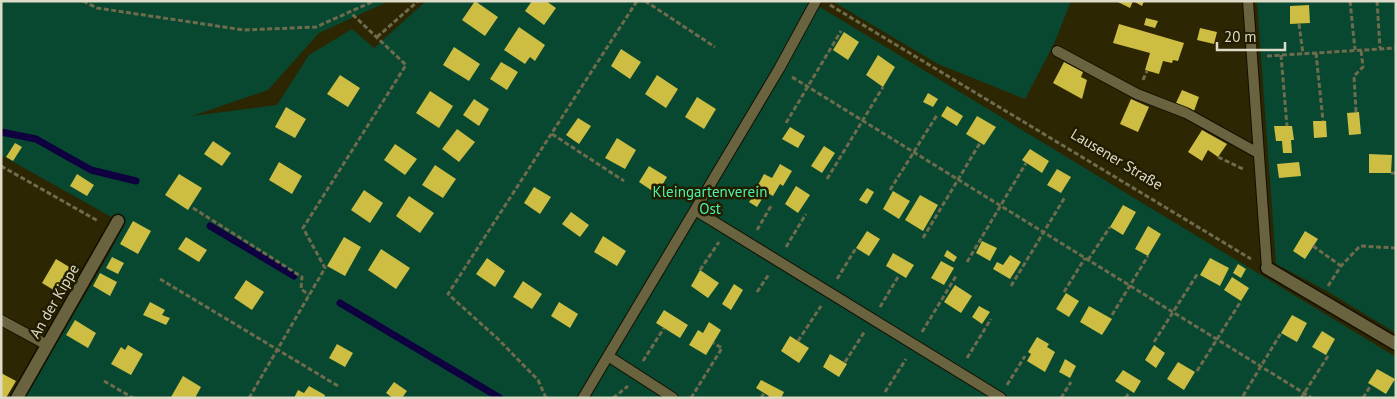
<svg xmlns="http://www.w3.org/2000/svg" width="1397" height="399" viewBox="0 0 1397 399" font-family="'PT Sans',sans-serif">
<rect width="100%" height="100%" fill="#2c2602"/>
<path fill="#084830" d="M1,1H389L319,33L268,90L192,116L277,105L309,55L352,29L374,48L426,1H810L1396,357V398H25L109,254L124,224L1,155Z
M832,1H1071L1054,44L1025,99L938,64Z
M1257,1H1396V333L1325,290L1276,264Z"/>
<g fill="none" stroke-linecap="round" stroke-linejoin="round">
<path stroke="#0f0040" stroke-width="7" d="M1,132L36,139L91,170L136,181
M210,226L294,276
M340,303L500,398"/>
</g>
<path fill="#cebd43" d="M475,1L498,17L485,36L462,20Z
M532,1H546L556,8L544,25L525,11Z
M1116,1H1144L1142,6L1133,1L1130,8Z
M1309,5L1310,23L1290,24V6Z
M1146,18L1158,21L1155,28L1144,25Z
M1119,24L1184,43L1178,61L1173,60L1172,63L1163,61L1159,74L1145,70L1150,53L1113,43Z
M519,27L545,45L535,61L530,57L525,64L504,50Z
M1200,28L1217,32L1214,44L1197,40Z
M844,32L859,42L848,60L833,50Z
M454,47L480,64L469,81L443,65Z
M621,49L641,62L630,79L611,66Z
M878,55L895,67L883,87L866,75Z
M501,62L518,72L507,90L490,79Z
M1064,62L1083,72L1081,77L1087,80L1082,99L1053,83Z
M340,75L360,88L348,107L327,94Z
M657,75L678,89L666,108L645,94Z
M1182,90L1199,97L1194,111L1176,103Z
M430,91L453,106L439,128L416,113Z
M928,93L938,99L933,107L923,102Z
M697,97L716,109L704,129L685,117Z
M474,99L489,109L479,126L463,115Z
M1131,99L1149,107L1138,132L1120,124Z
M947,106L963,116L957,126L941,116Z
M286,107L306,119L295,138L275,127Z
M1359,112L1361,134L1349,135L1347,113Z
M977,116L996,127L984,145L966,134Z
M578,118L591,126L579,144L566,135Z
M1313,121H1326L1327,137L1314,138Z
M1274,126H1292L1294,140H1291L1292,153H1283L1282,141H1276Z
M790,127L805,136L798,148L782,139Z
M457,129L475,142L459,162L442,149Z
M1202,130L1227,144L1218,157L1208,150L1202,161L1188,152Z
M617,138L636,150L625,169L605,158Z
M213,141L231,153L222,166L204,154Z
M15,143L22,147L13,161L6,157Z
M395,144L417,159L405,175L384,160Z
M824,146L835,153L822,173L811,166Z
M1030,149L1049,161L1042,173L1022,160Z
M1369,154L1392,155L1391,173H1369Z
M279,162L302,176L292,194L269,180Z
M1299,162L1301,176L1279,178L1277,164Z
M780,164L792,171L783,186L780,184L773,196L757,187L764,174L772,178Z
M435,165L456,179L443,198L422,185Z
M649,166L667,177L657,194L639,182Z
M1057,169L1071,177L1061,193L1047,185Z
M77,174L94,185L87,196L70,186Z
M179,174L202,188L188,210L165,195Z
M796,186L810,195L798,213L785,204Z
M534,187L551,197L540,214L524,203Z
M867,188L874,192L867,204L859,200Z
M364,190L383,203L370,223L351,210Z
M893,191L910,201L899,219L883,209Z
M755,194L762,199L757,207L749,202Z
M920,195L938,205L923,231L905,220Z
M409,196L434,213L420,233L396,216Z
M1123,205L1136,212L1123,235L1110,227Z
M571,212L589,225L580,237L562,224Z
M133,221L151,231L138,254L120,244Z
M1148,226L1161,234L1148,256L1135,249Z
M867,231L880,239L869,256L856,248Z
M1305,231L1318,239L1305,259L1293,251Z
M603,236L626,251L617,266L594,252Z
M186,237L207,250L199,262L178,249Z
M344,237L361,247L345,276L327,266Z
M982,241L997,248L990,261L976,253Z
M381,249L410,268L396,289L368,270Z
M947,250L957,257L954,262L944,256Z
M893,253L914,265L906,278L886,266Z
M1010,255L1021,262L1010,279L993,269L997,262L1003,265Z
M112,257L124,263L118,274L106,268Z
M487,258L505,271L495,287L476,274Z
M1210,258L1229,268L1220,286L1200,275Z
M56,259L76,271L62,295L42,283Z
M941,261L954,268L944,285L931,278Z
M1238,264L1246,269L1241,278L1233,273Z
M700,270L719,283L708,298L691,286Z
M100,273L117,282L110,296L93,286Z
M1232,277L1249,288L1241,301L1224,290Z
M246,280L264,292L252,310L234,298Z
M523,281L542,294L532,309L513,297Z
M734,284L743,290L731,310L722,304Z
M955,285L972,296L961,313L944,302Z
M1066,293L1079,301L1069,317L1056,309Z
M150,302L165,310L162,315L170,318L166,325L143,315Z
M559,302L578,314L570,328L551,316Z
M979,306L990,312L982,324L972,317Z
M1089,306L1112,319L1102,335L1080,322Z
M664,310L688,325L680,338L656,323Z
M1292,315L1307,323L1297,342L1281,333Z
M75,320L96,333L88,348L66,335Z
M709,322L721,330L706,355L689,345L698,330L703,333Z
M1322,331L1335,339L1326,355L1312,347Z
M790,336L809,348L799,363L781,351Z
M1037,337L1049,344L1047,347L1055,352L1045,372L1027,361L1031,354L1028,352Z
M337,344L353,353L345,367L329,358Z
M128,345L143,354L131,375L111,364L121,347L125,350Z
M1154,345L1165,353L1156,368L1145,360Z
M830,354L847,364L839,377L823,367Z
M1065,359L1076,366L1070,378L1059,372Z
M1178,362L1195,372L1184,390L1167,379Z
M1377,369L1395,379L1386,394L1368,383Z
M1123,370L1141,381L1134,393L1115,381Z
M1,373L16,381L6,398H1Z
M183,376L201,387L195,398L171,397Z
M761,380L784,392L781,398H767L769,396L756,388Z
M394,382L407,391L402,398H393L386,393Z
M309,386L325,395L324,398H294L298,390L304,393Z"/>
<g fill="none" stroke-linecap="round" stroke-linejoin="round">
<g stroke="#130f00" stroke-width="12">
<path id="service" d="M1248,1L1267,268
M1057,51L1137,94L1186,113L1258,153
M695,210L1001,398
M1,320L47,345
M608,356L673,398
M583,398L779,69L816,1"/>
</g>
<g stroke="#130f00" stroke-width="15">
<path id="minor" d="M1267,268L1396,344
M17,398L118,221"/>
</g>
<path stroke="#6f6b4d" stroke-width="3" stroke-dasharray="5 2.5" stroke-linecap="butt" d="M83,1L97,8L244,30L316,27L374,1
M645,1L715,47
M1350,1L1355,50
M1377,1L1380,48
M830,5L1251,259
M1299,24L1303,54
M377,37L418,1
M1316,53L1323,121
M1281,55L1287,126
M1267,56L1396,48
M792,77L1312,398
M1143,80L1147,71
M1356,112L1354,76L1363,67L1361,50
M786,123L841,31
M552,134L624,181
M1218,157L1245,170
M1,166L98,221
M1391,173H1396
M827,179L883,87
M890,190L937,115
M193,208L302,277L301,289L309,295
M757,230L771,206
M923,238L980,143
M1313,246L1341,266
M786,247L806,214
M1088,260L1110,227
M967,262L1026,163
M700,270L719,242
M160,279L338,386
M837,279L856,248
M1011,286L1065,197
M1328,286L1341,266L1360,246L1396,248
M757,292L769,274
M1064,292L1085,258
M880,307L898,277
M1112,315L1148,256
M922,332L956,276
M798,341L821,306
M1154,342L1198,273
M967,358L991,319
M643,361L664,328
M845,362L865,331
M1197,371L1241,301
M104,381L133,398
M1007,385L1025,356
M885,392L906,359
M1243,396L1281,333
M249,398L325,268L303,228L406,65L351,13
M546,398L538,380L498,339L448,294L637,1
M613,398L628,386
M691,398L722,348L713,343
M761,398L764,393
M1061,398L1071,382
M1126,398L1128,394
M1301,398L1328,356
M1363,398L1371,385"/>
<use href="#service" stroke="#69643f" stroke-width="10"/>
<use href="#minor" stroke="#69643f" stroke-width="12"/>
</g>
<g text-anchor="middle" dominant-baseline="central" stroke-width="5" stroke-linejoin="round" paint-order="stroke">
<g font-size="15" fill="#dedcc8" stroke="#221d00">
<text transform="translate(1117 159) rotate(31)">Lausener Straße</text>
<text transform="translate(54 301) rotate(-60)">An der Kippe</text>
</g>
<g font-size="15" fill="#4bf4ae" stroke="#221d00">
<text x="710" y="191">Kleingartenverein<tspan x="710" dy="17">Ost</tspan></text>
</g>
</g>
<rect width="1397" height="399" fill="none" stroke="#dedcc8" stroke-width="5"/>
<path d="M1217 42v8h68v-8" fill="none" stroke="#dedcc8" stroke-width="2.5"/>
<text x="1224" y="42" font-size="15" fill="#dedcc8" stroke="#221d00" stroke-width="4" paint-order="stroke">20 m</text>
</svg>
